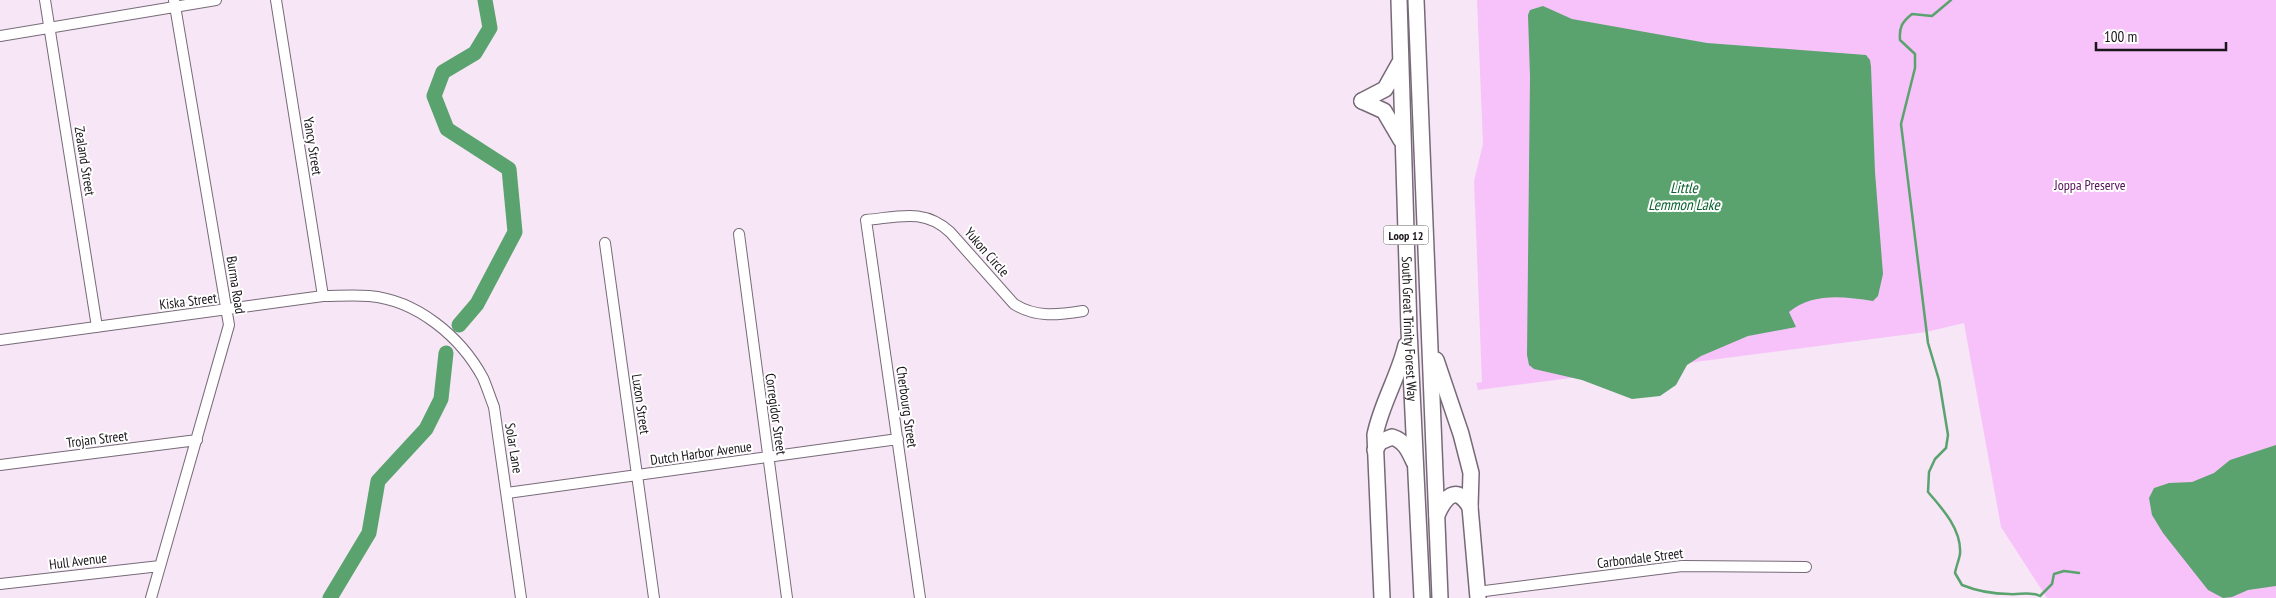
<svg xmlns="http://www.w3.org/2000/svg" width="2276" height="598" viewBox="0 0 2276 598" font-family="'PT Sans Narrow',sans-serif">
<rect width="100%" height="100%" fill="#f6e6f6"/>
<path fill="#f7c2fa" d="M1477,0H2276V598H2047L2001,527L1964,323L1926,332L1478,390L1476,383L1482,382L1474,181L1483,144Z"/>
<path fill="#5aa26e" d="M1543,6L1572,19L1707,43L1866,55L1870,60L1871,67L1875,172L1883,274L1878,296L1873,301C1844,297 1814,292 1789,312L1796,327L1748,336L1701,356L1687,365L1676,385L1660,396L1632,399L1582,380L1534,369L1529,365L1527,355L1530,77L1528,15L1530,10Z
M2276,445V586L2248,590L2232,597L2223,598L2208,590L2163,533L2152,515L2149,498L2154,488L2169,483L2192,482L2214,473L2230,460Z"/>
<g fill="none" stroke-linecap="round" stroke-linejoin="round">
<path stroke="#5aa26e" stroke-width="2.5" d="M1951,0L1932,16L1912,14C1902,22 1899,27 1900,40L1915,54V68L1901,124L1928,343L1939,380L1948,435L1946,448L1935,459L1929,472L1928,492C1942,508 1962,530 1960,554C1959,560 1956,567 1955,573L1962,585C1977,591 1992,594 2009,594C2020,595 2030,591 2040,596L2052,584L2054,574L2064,571L2079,573"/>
<path stroke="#5aa26e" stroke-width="15" d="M459,325L477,304L515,232L509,169L447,129L434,96L443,72L475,53L490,28L485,0
M330,598L369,533L378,481L426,429L441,399L446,353"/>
<g stroke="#776a78" stroke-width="12">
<path id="street" d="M45,0L97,327
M276,0L323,296
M0,36L216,0
M739,234L787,598
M605,243L654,598
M0,340L323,296C338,296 353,295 369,296C417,300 461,337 483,378C487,387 490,397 494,407L521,598
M0,465L197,440
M507,493L898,439
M0,584L160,566
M1477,592L1682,566L1806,567
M151,598L229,325L174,0
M920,598L866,220C899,217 924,208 950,232L1014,304C1036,318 1058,315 1083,311"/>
</g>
<g stroke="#776a78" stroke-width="18">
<g id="primary">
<path id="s1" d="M1399,0L1409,330L1422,598"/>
<path d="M1416,0L1440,598"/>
<path d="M1362,101L1384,111L1401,140"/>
<path d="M1362,101L1385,89L1399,64"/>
<path d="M1436,360L1461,434L1471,473L1470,507L1478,598"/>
<path d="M1375,450L1380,442L1392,437C1405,441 1409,451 1414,462"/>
<path d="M1437,515C1445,497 1456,484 1470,507"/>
<path d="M1382,598L1375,435C1381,404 1399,376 1406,345"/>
</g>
</g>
<use href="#street" stroke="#fff" stroke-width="10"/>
<use href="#primary" stroke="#fff" stroke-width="15"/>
</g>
<g text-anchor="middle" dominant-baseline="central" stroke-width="4" stroke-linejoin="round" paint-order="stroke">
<rect fill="#fff" stroke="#5f5c5f" stroke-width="1" x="1383.5" y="225.5" width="45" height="19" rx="4"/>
<g font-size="12" font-weight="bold" fill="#1b161b">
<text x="1406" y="235">Loop 12</text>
</g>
<g font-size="14" fill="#1b161b" stroke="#fff">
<text transform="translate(313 146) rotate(81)">Yancy Street</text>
<text transform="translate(85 161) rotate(81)">Zealand Street</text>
<text transform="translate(987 252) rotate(49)">Yukon Circle</text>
<text transform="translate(236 285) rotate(81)">Burma Road</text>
<text transform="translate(188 301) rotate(-7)">Kiska Street</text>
<text stroke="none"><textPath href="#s1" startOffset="329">South Great Trinity Forest Way</textPath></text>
<text transform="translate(641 404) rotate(82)">Luzon Street</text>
<text transform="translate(907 407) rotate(82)">Cherbourg Street</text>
<text transform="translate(776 414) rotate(82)">Corregidor Street</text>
<text transform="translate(97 439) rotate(-7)">Trojan Street</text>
<text transform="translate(514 448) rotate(81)">Solar Lane</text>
<text transform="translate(701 453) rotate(-8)">Dutch Harbor Avenue</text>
<text transform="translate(1640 558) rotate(-7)">Carbondale Street</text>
<text transform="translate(78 561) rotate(-7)">Hull Avenue</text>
</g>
<g font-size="14" fill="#550e5a" stroke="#fff">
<text x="2090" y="185">Joppa Preserve</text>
</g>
<g font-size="15" font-style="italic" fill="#0c602f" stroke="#fff">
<text x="1684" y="187">Little<tspan x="1684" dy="17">Lemmon Lake</tspan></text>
</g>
</g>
<path d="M2096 42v8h130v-8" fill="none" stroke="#1b161b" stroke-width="2.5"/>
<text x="2104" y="42" font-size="15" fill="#1b161b" stroke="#ffffff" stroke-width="4" paint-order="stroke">100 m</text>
</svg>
